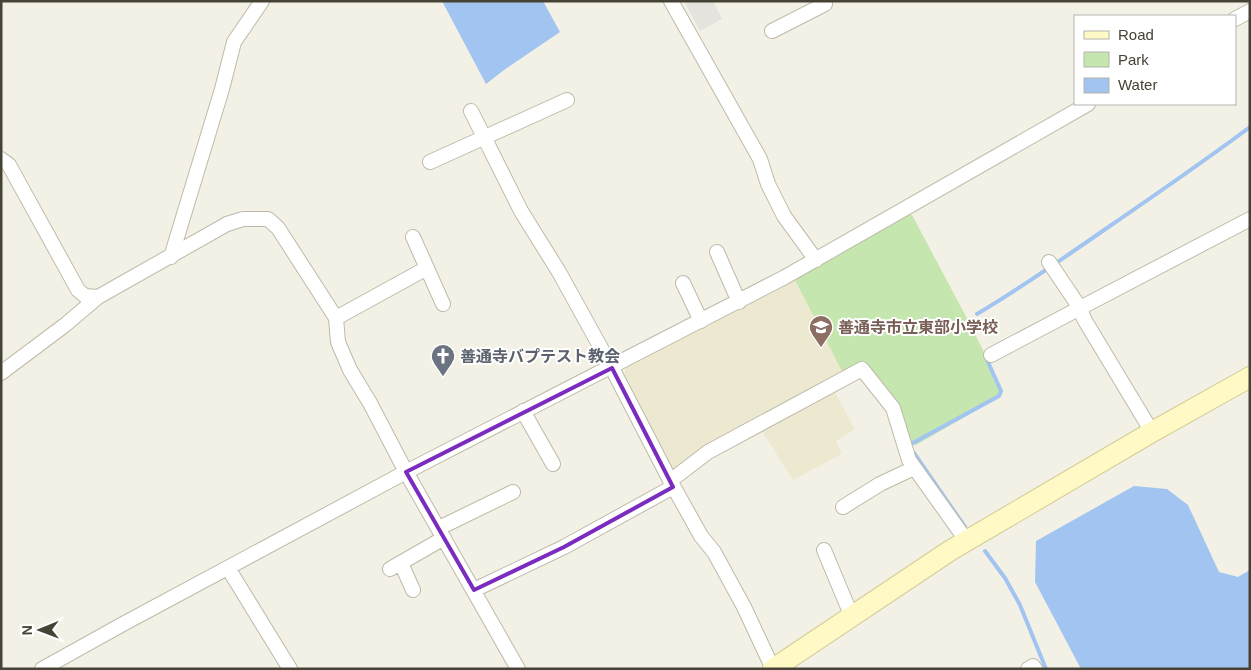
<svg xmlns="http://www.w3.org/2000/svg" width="1251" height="670" viewBox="0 0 1251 670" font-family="Helvetica,'Noto Sans JP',sans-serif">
<rect width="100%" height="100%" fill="#f3f1e6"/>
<path fill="#ece9d0" d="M906,215H912L971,326L1003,391L1001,396L916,445L865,363L830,383L855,429L836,441L842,454L793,480L757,423L673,471L625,380V366L829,260Z"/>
<path fill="#c5e7af" d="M909,214L912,215L971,326L1003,391L1001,396L916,445H909L865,363L844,375L794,278L829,260Z"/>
<path fill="#e4e3de" d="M684,1H713L722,19L700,31Z"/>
<path fill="#a2c4f0" d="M442,1H543L560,32L504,70L486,84Z
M1134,486L1167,489L1188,505L1219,572L1238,577L1250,570V669H1081L1035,582L1036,541Z"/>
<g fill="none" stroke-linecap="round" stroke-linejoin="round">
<path stroke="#a2c4f0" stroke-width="4" d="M977,314C1021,288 1064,258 1107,228C1155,195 1203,162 1250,127
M911,444L999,396L1001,391L988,362
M914,453L965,527
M985,551L1005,578L1020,605L1046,669"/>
<g stroke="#bebaa9" stroke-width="16">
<path id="street" d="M671,1L760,159L768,184L784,216L816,260
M1235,19L1250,11
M772,31L825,4L823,1
M471,111L521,211L559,272L612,368L672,484L701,536L714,552L744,607L773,669
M1,159L9,165L78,290L85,296L98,297
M430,162L567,100
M413,237L443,304
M717,252L739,302
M171,257L222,89L234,42L262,1
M683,283L701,321
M336,318L427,268
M991,355L1080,308L1049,262
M1,373L65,325L98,297L227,224L243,219H268L278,228L336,318L338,342L350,370L370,403L406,472L518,669
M523,411L553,464
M1152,432L1084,319L1080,308L1250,219
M670,481L708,452L862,369L893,408L909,460L966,540
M843,507L880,484L914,468
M439,528L513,492
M824,550L852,617
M401,563L413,590
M228,568L290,669
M390,569L444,538
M474,590L564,547L673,487
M42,669L123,624L406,472L785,277L1088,104
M1028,669L1033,666L1035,669"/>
</g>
<g stroke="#d3cc96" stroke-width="22">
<path id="secondary" d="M773,669L951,550L1152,432L1250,377"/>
</g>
<use href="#street" stroke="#fff" stroke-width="14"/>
<use href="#secondary" stroke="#fef9c5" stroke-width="20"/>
</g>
<path fill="none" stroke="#7b2cbf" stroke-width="4" stroke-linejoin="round" d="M612,368L673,487L564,547L474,590L406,472Z"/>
<defs>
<g id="school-pin" transform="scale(1.25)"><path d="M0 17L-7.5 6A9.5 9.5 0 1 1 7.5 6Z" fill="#8d6e63" stroke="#fff"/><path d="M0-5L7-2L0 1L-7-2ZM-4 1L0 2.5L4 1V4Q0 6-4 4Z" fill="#fff"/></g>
<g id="church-pin" transform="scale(1.25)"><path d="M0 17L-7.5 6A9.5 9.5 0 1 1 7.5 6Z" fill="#6b7280" stroke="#fff"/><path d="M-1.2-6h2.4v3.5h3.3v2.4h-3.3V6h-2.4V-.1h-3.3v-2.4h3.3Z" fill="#fff"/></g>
</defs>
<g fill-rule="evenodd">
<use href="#school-pin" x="821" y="327"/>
<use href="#church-pin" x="443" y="356"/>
</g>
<g text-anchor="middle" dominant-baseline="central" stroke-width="4" stroke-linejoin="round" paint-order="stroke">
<g font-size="16" font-weight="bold" fill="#785e54" stroke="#fff" text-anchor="start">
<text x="838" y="327">善通寺市立東部小学校</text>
</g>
<g font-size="16" font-weight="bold" fill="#5b616d" stroke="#fff" text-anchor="start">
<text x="460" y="356">善通寺バプテスト教会</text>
</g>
</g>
<rect width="1251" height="670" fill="none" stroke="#464235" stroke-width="5"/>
<rect x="1074" y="15" width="162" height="90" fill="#ffffff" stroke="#b5b3ae"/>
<rect x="1084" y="31" width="25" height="8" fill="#fef9c5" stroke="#b5b3ae"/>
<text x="1118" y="40" font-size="15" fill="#464235">Road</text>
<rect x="1084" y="52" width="25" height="15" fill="#c5e7af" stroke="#b5b3ae"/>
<text x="1118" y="65" font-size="15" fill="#464235">Park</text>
<rect x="1084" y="78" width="25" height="15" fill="#a2c4f0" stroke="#b5b3ae"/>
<text x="1118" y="90" font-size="15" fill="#464235">Water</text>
<g transform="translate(40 630) rotate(269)" stroke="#ffffff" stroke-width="4" paint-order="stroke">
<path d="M0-4L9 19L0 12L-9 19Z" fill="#464235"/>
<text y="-8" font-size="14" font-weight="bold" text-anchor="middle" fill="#464235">N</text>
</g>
</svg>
